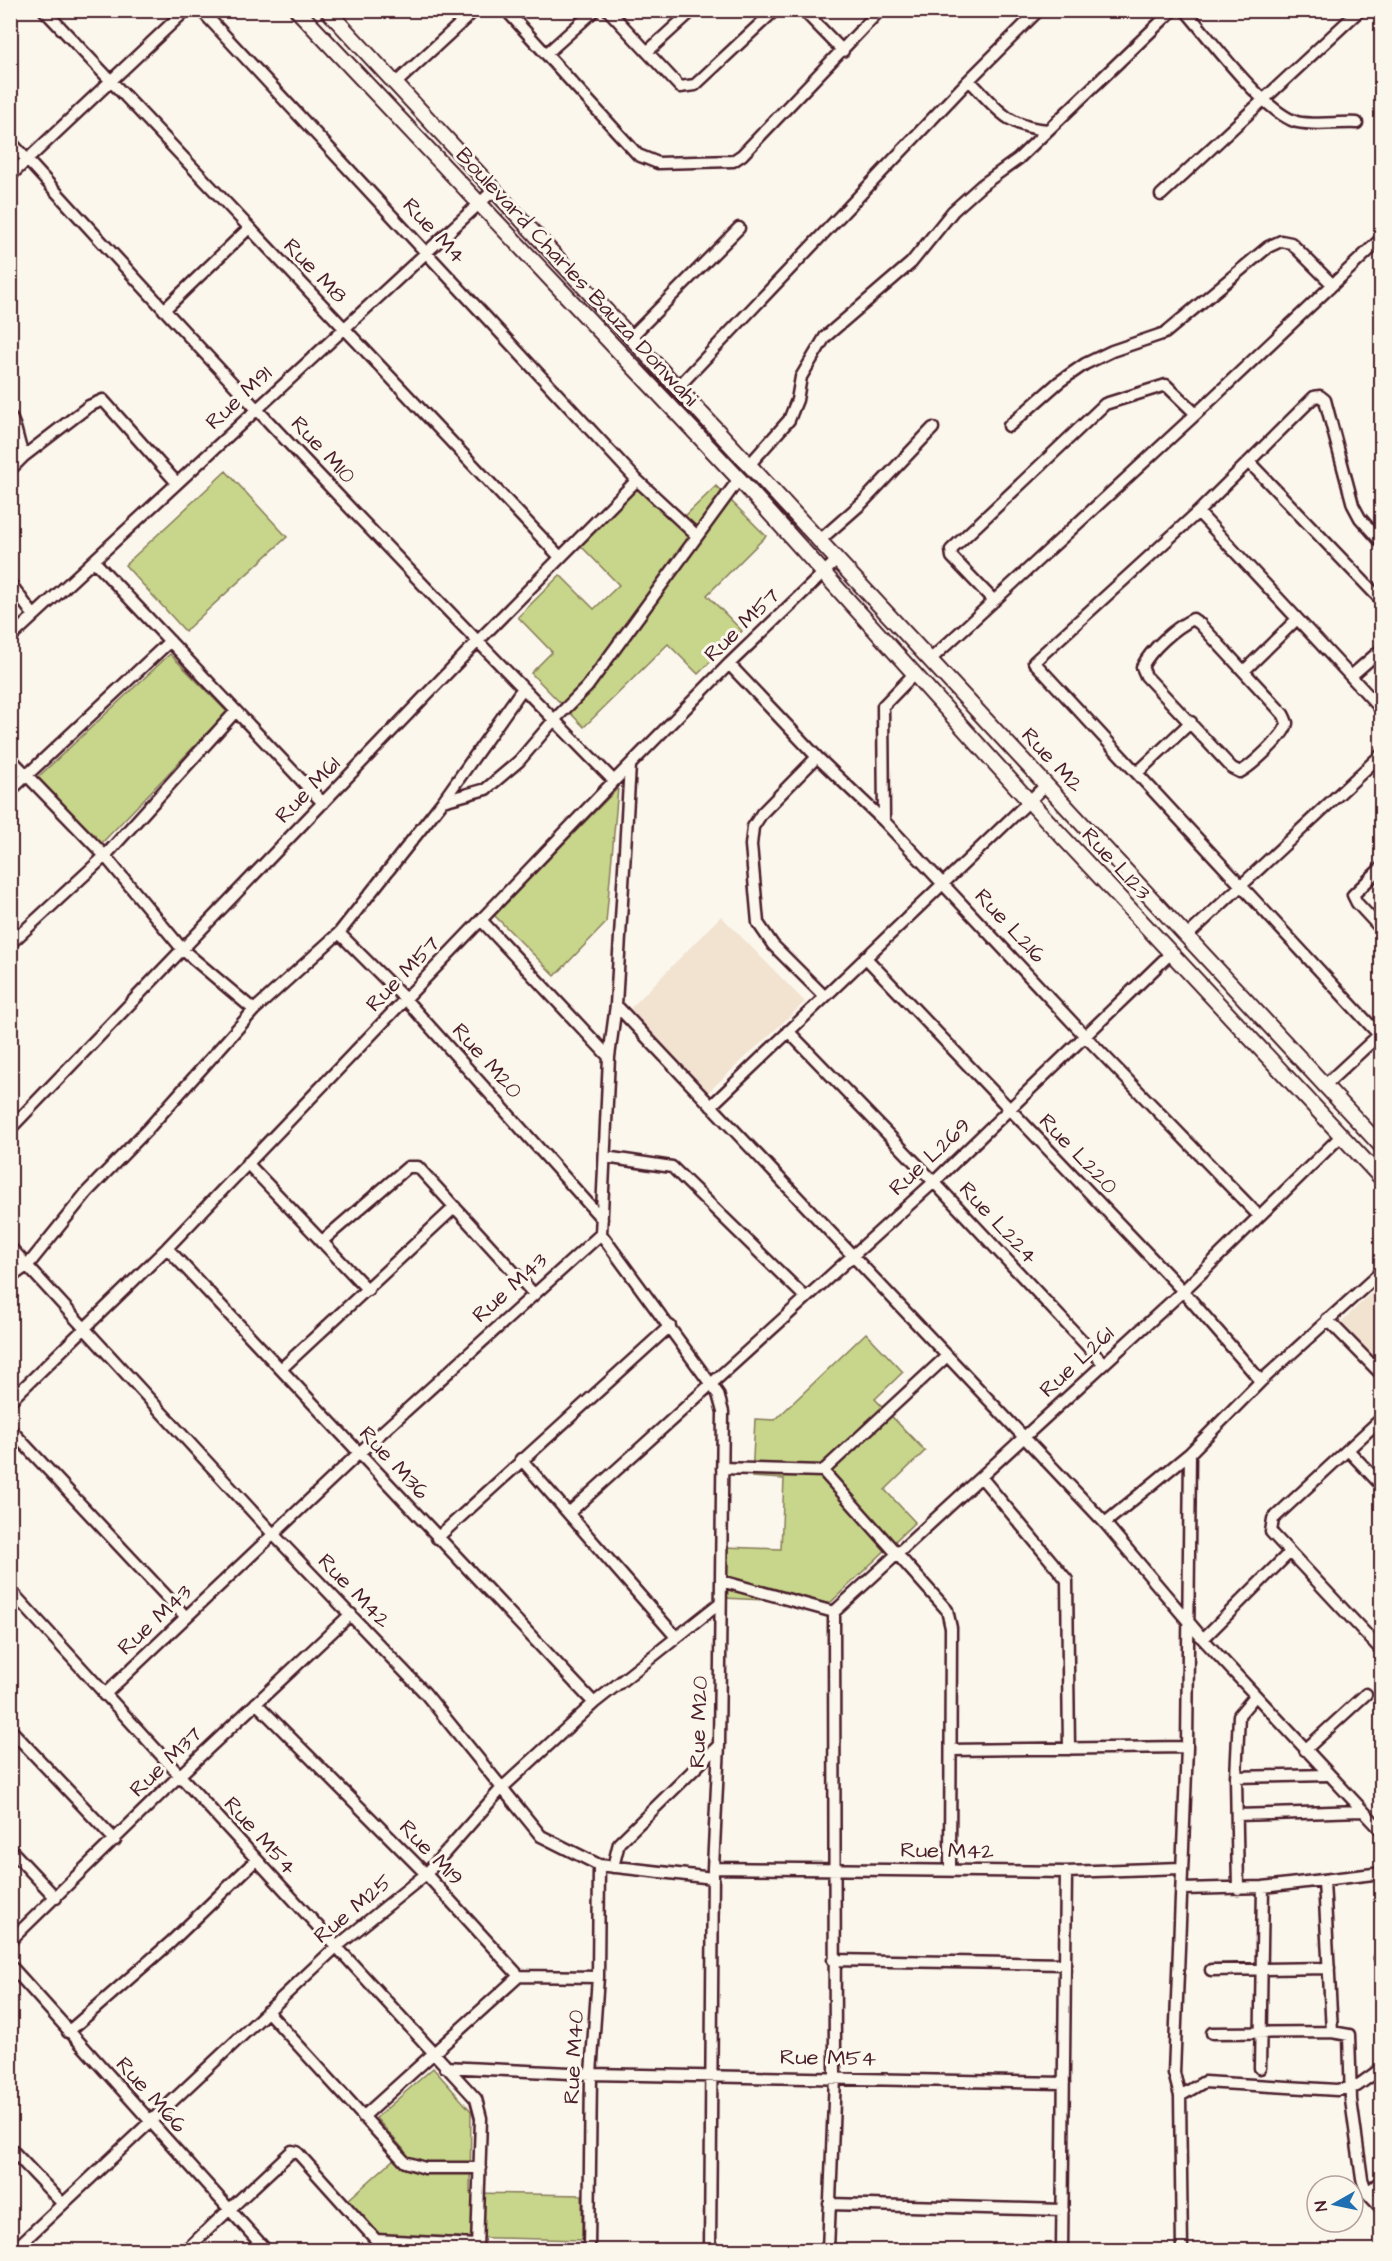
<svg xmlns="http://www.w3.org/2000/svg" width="1392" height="2261" viewBox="0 0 1392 2261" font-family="'Architects Daughter',sans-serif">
<rect width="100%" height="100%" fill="#fbf7ec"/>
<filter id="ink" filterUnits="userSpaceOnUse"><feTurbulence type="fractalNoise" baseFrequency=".0167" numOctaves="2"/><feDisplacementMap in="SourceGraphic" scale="12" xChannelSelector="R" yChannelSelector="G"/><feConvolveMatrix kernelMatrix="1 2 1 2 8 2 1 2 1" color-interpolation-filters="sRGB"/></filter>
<g filter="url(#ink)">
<path fill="#f2e2d0" d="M721,916L805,1002L705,1095L630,1009Z
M1381,1284V1365L1341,1322Z"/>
<path fill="#c7d68a" stroke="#887a5a" stroke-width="1.5" d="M226,471L287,537L185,631L125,565Z
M645,481L682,519L716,486L766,536L707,595L742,631L698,674L668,644L584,727L531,673L552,652L518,617L560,575L594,609L619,585L581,546Z
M170,654L227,712L101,844L38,777Z
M618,788L606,923L555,976L494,915Z
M866,1333L903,1372L875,1399L925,1451L885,1490L915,1522L830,1603L723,1598L725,1547L781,1549L784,1479L752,1477L755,1419L775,1420Z
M433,2068L471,2111L470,2193L582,2195V2240L378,2235L348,2200L404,2150L376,2118Z"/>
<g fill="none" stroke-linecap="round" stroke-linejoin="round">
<g stroke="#4a1f2b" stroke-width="15">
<path id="street" d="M44,10L560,557
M201,10L637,480L696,535
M506,10L638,155L658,163L733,161L742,155L880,10
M608,10L680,87L695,85L775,10
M803,10L843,51
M1185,10C1209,37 1264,113 1297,122C1314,126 1339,122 1357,123
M647,52L693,10
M546,54L595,10
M969,80C997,108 1006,127 1048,130
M396,83L475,10
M10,141C207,359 408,572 614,781
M10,176L186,10
M1161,195L1360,10
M164,310L248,229
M630,338L739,228
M678,387L969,80L1039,10
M10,416C18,429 17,443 24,456L10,470
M1009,426L1059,382L1085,364L1112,351L1165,333L1268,247L1281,241L1291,243L1332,284
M24,456L89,406L103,400L177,483
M1249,462L1382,601
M750,464L789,420L797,400L801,377L825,337L911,263L953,211L982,185L1018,159L1173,10
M1198,512L1382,710
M820,540L862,503L933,428
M1382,543L1360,518L1353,505L1325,400L1320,396L1314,397L1198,512L1034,662L1382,1038
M94,561L323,803
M10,583L34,616
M994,601L952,557L951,550L1105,404L1166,385L1196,414
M1193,619L1200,624L1283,714C1284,715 1287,723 1287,723C1286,735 1250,767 1240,772L1232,768L1146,676L1142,667C1151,649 1175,628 1193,619Z
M10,638L495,189
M931,659L1196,414L1382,238
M729,664L817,757L884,821L1086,1037L1259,1216
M1244,671L1296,620
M1351,676L1382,649
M817,757L762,813L753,827L751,845L758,923L773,945L824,996
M10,758L105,856L183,950L254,1010
M1137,773L1191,722
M10,791L170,641
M443,801L486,789L519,761L554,720L587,687L739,479
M884,821L883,706L914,674
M1382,867L1353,895L1357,903L1382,930
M482,921L609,1057
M339,933L406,1000L602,1219
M1186,937L1382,754
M10,944L105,856L236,711
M865,957L1183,1291L1261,1381
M616,1005L1105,1523L1203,1639L1382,1831
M788,1031L934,1182L1104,1364
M1324,1086L1382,1032
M711,1106L1046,785
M10,1129L477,642L637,480
M605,1157L672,1167L805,1297
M247,1163L368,1290
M601,1234L718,1394L723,1412L719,1745L713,1868L710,2250
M321,1242L408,1167H418L533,1293
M10,1247L274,1535L425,1693L541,1836L599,1865L713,1878
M167,1248L594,1703
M10,1278L28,1265L87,1192L147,1130L254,1010L339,933L443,801L523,688
M1327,1319L1382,1375
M281,1369L455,1207
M10,1401L167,1248L614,781L729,664L838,559
M1382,1418L1273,1519L1271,1532L1382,1651
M10,1429L186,1617
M1349,1451L1382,1486
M521,1459L676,1637
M722,1468L823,1471L947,1610L951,1628L950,1871
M823,1471L947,1356
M981,1477L1067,1580L1069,1749
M570,1512L934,1182L1171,953
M1105,1523L1190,1453
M437,1538L670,1326
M721,1581L834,1612
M10,1590L476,2099L481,2118L477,2250
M834,1612L1183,1291L1341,1136
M1203,1639L1288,1554
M104,1695L359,1453L601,1234L609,1057L616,1005L630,765
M256,1703L426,1874L519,1976L598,1977
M10,1729L115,1840
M951,1750L1187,1747
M1305,1750L1366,1694
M1236,1777L1327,1775
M1237,1815L1361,1811
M10,1849L56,1898
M613,1867L619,1843L719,1745
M713,1868L1066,1872L1181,1868
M1324,1881L1332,2032
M1182,1889L1263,1887L1382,1873
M1238,1889L1236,1777L1239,1715L1255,1696
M10,1941L179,1776L351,1614
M1380,1958L1382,1959
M833,1960L1065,1964
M10,1965L266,2250
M1211,1970L1329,1968
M267,2011L405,2162L425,2168H480
M68,2032L171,1942L256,1860
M1212,2033L1332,2032L1349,2035L1351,2100L1362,2179L1367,2193L1382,2209
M445,2067L591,2074L1064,2083
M1260,2068L1263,1887
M1180,2096L1204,2082L1337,2090L1357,2086L1382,2068
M363,2117L519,1976
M10,2148L63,2204
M1367,2193L1382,2180
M829,2204L1063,2210
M14,2250L335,1948L426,1874L502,1788L594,1703L720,1603
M186,2250L292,2151L297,2152L376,2240L477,2245
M589,2250L591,2074L598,1977L599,1865
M828,2250L835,2077L834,1612
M1062,2250L1066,1872
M1182,2250L1180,2096L1174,2073L1187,1747L1190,1453L1261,1381L1382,1271"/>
</g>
<g stroke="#4a1f2b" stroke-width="18">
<path id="secondary" d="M297,10L739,479L1029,801L1382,1179
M327,10L1382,1147"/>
</g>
<use href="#street" stroke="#fbf7ec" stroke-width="10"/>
<use href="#secondary" stroke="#fbf7ec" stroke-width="14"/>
</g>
</g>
<g text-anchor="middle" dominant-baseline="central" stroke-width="6" stroke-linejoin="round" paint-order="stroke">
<g font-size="22" fill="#4a1f2b" stroke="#fbf7ec">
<text transform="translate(434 231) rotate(47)">Rue M4</text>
<text transform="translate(315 271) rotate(46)">Rue M8</text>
<text transform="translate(577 277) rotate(47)">Boulevard Charles Bauza Donwahi</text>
<text transform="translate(239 398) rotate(-43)">Rue M91</text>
<text transform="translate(323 450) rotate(47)">Rue M10</text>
<text transform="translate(742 625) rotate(-44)">Rue M57</text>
<text transform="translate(1052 760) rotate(47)">Rue M2</text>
<text transform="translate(308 790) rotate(-46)">Rue M61</text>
<text transform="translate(1116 864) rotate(47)">Rue L123</text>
<text transform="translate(1010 926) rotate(47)">Rue L216</text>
<text transform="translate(403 974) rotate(-46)">Rue M57</text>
<text transform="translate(487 1061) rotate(48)">Rue M20</text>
<text transform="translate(1078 1154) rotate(46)">Rue L220</text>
<text transform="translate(930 1157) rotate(-43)">Rue L269</text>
<text transform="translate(998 1223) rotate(47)">Rue L224</text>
<text transform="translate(510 1288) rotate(-42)">Rue M43</text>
<text transform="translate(1077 1362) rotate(-43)">Rue L261</text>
<text transform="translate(394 1463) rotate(47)">Rue M36</text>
<text transform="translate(354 1591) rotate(46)">Rue M42</text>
<text transform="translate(155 1620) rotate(-43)">Rue M43</text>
<text transform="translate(699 1722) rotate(-88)">Rue M20</text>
<text transform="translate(166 1762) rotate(-44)">Rue M37</text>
<text transform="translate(260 1836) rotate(48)">Rue M54</text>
<text transform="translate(947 1851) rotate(1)">Rue M42</text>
<text transform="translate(431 1853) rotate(46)">Rue M19</text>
<text transform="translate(353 1909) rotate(-40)">Rue M25</text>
<text transform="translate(574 2057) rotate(-87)">Rue M40</text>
<text transform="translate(828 2058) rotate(1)">Rue M54</text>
<text transform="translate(151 2095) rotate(48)">Rue M66</text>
</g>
</g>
<rect width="1392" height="2261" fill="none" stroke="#fbf7ec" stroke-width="36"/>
<rect x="18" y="18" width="1356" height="2225" fill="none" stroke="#4a1f2b" stroke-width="2" filter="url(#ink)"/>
<g transform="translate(1335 2204) rotate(261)"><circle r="28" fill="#fbf7ec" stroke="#b4a19f" stroke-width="1.5"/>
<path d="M0-4.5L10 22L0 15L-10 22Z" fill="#1f6fb2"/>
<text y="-9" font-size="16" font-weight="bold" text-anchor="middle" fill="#4a1f2b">N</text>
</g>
</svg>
